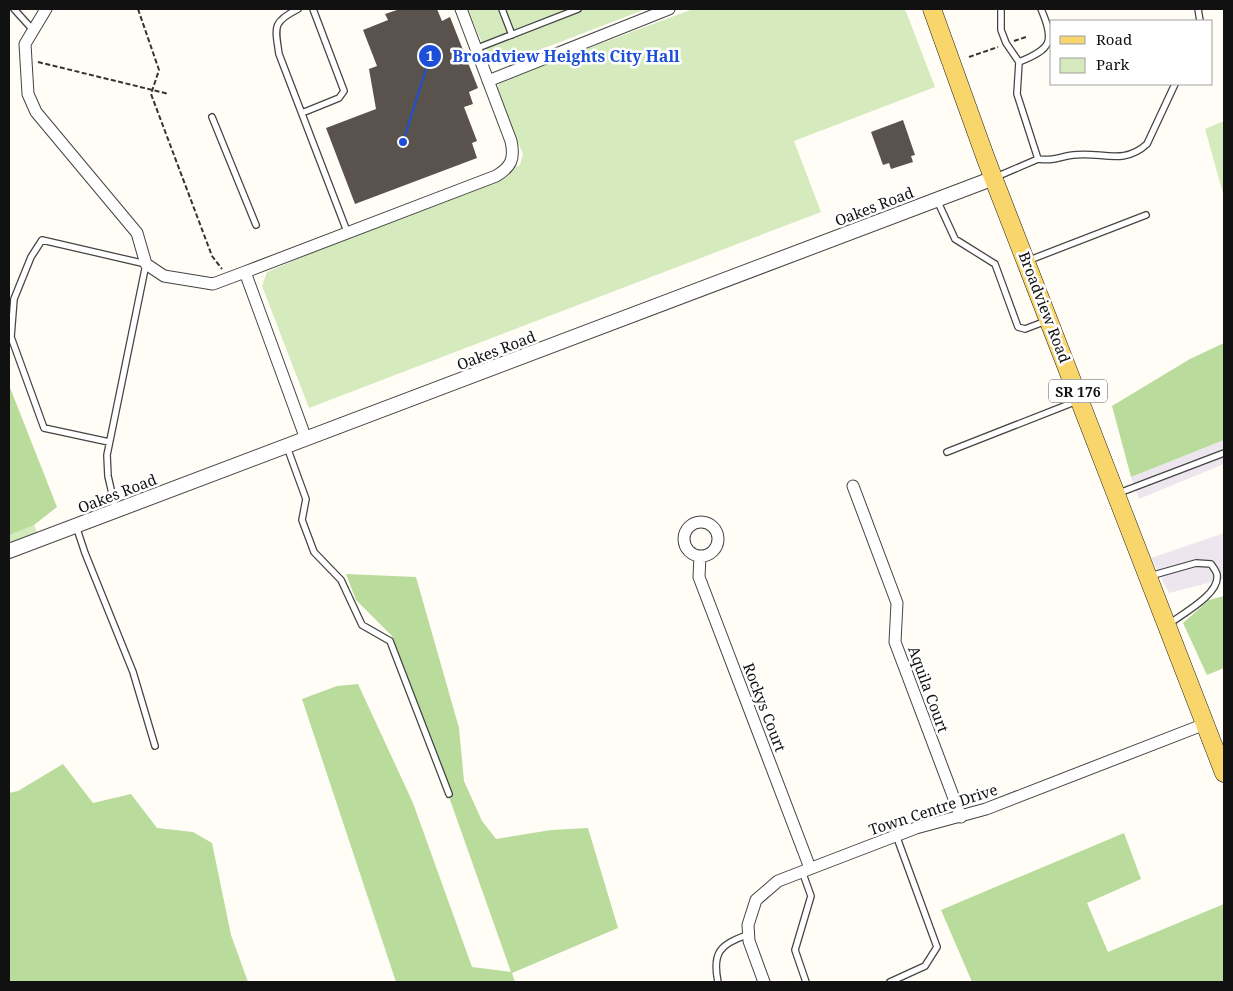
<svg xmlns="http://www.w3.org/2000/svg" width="1233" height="991" viewBox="0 0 1233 991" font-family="'Noto Serif',serif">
<rect width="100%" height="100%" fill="#fffdf5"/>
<path fill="#eee6ef" d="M1224,440V464L1139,499L1131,477Z
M1224,533V579L1169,593L1151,558Z"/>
<path fill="#d5ebbd" d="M468,9H646L500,65C486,58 474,24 468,9Z
M693,9H905L935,87L794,141L821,212L309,408L262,286L267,272L520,165L523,154L497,92L498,85L511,77Z
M1224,121V197L1205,129Z
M9,459L39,538L9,549Z"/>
<path fill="#b9dc9c" d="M1224,343V440L1131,477L1112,406L1190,359Z
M9,385L57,507L34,525L9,535Z
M346,574L416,577L459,728L464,781L482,821L496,839L551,830L588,828L618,928L512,973L515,982H396L302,699L337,686L358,684L413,803L472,967L511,972L392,636L356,600Z
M1224,596V668L1207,675L1183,623L1209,600Z
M63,764L93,803L131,794L157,828L193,832L212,843L231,935L248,982H9V793L18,791Z
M1124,833L1141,879L1087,903L1108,952L1224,904V982H972L941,910Z"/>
<path fill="#5a524d" d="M400,9H437L442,21L450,17L478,88L469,92L473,104L464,107L477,141L472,143L477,158L355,204L326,128L376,109L369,69L377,66L363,30L388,20L385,14Z
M903,120L915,155L911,156L913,162L891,169L889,163L883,165L871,132Z"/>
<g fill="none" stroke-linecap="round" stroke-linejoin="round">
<g stroke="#444" stroke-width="8">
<path id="service" d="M14,9L33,30
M298,9C272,22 275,27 279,54L348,234
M502,9L512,35
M1198,9L1200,21
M475,49L578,9
M1019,62C1052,49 1055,41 1041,9
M302,113L339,98L344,91L313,9
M212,117L256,225
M1038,159C1057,161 1057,157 1073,155C1101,151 1123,166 1147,144L1175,84
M996,177L1038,159L1017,94L1019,62L1006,43L1001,30V9
M937,200L955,239L995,264L1018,327L1025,329L1046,321
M1027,261L1146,215
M109,442L44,428L11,337L14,299L31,257L42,240L146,264L107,455L108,476L116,511
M287,447L306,499L302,520L314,552L341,580L362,625L390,641L449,794
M947,452L1077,401
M1119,493L1224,453
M76,526L85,553L133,672L155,746
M1150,576L1196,563L1211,564C1213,567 1217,572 1217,575C1220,594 1182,614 1169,624
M802,871L811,896L795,950L806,982
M718,982C712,953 720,944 747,935
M890,982L925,966L937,947L896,835"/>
</g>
<g stroke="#444" stroke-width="13">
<path id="minor" d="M46,9L25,44L28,94L36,112L137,233L146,264L164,276L213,284L245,272
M488,81L669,9
M306,439L245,272L496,176C511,167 515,159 511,141L461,9
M853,486L897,603L895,642L961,817
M684 539a17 17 0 1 1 34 0a17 17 0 1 1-34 0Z
M700,556L699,577L810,868
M764,982L749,941L748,925L756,900L778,881L916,828L986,809L1205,724"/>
</g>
<g stroke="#444" stroke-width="16">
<path id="tertiary" d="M9,551L994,178"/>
</g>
<g stroke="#222" stroke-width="19">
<path id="primary" d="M932,9L986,159L1224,773"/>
</g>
<path stroke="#333" stroke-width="2" stroke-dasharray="5 2.5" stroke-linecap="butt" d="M138,9L159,70L151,94L212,256L222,269
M1014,41L1026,37
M969,57L998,47
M38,62L169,94"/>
<use href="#service" stroke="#fff" stroke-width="5.5"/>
<use href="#minor" stroke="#fff" stroke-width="11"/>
<use href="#tertiary" stroke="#fff" stroke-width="14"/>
<use href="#primary" stroke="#f9d66b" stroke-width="18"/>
</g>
<g text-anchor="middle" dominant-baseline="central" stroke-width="5" stroke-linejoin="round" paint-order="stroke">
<rect fill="#fff" stroke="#585858" stroke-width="1" x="1049" y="379.5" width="58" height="23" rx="4"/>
<g font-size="14" font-weight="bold" fill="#111">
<text x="1078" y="391">SR 176</text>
</g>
<g font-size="15" fill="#111" stroke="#fff">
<text transform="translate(874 206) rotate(-21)">Oakes Road</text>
<text transform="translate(1045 307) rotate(69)">Broadview Road</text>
<text transform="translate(496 350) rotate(-21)">Oakes Road</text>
<text transform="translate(117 493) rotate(-21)">Oakes Road</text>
<text transform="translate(929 689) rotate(70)">Aquila Court</text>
<text transform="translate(765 707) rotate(69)">Rockys Court</text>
<text transform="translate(933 809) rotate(-18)">Town Centre Drive</text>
</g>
</g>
<path fill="none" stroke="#1d4ed8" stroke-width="2" d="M403 142L430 56"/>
<g fill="#1d4ed8" stroke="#fff" stroke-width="2">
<circle cx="403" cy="142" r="5"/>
<circle cx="430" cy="56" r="12"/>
</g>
<g font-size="15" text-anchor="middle" font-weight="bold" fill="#fff">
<text x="430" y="61">1</text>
</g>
<g font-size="16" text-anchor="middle" font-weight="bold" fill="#1d4ed8" stroke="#fff" stroke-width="5" stroke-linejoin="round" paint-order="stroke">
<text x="566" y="62">Broadview Heights City Hall</text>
</g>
<rect width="1233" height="991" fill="none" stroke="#111111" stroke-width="20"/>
<rect x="1050" y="20" width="162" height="65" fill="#ffffff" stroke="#a0a0a0"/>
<rect x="1060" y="36" width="25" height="8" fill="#f9d66b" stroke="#a0a0a0"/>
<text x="1096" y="45" font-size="15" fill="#111111">Road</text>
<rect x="1060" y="58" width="25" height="15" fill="#d5ebbd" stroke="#a0a0a0"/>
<text x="1096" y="70" font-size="15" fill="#111111">Park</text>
</svg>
